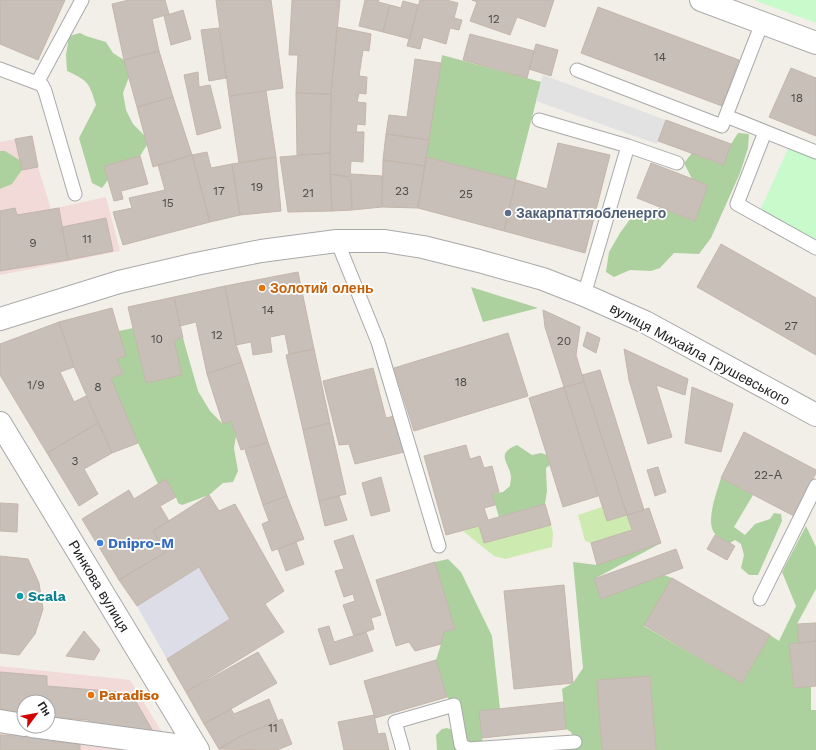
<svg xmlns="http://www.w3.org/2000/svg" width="816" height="750" viewBox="0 0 816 750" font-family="'Work Sans',sans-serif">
<rect width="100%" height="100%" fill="#f2efe9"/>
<path fill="#f2dad9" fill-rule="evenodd" d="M32,136L38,167L51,209L106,197L120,251L0,275V142Z
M0,666L130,680L173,750H0ZM24,702H48V726H24Z"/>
<path fill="#cdebb0" d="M602,507L607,521L627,515L632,530L591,543L585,541L578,515Z
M551,525L553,533L552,547L505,559L494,556L463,531L479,526L484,543Z"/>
<path fill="#add19e" d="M80,33L86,36L106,42L113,53L124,60L129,77L123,93L126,110L133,124L145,136L147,145L140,156L104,166L108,180L102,188L92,183L79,138L96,105C89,83 89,81 67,71L66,55L69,36Z
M442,55L541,82L516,180L426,157Z
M738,133L749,134L748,148L740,173L711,238L699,254L674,253L660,268L651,271L630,270L614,277L606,272L609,252L620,233L633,215L647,210L661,208L695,221L708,185L692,179L684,163L692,153L723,165L731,144Z
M0,151H5L21,161L22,170L12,184L0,189Z
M471,287L538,308L483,322Z
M133,328L146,383L181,375L174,340L183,338L198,391L210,411L223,424L231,421L236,436L234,448L238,471L233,482L223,483L209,495L182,505L178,503L176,497L166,480L158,484L138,443L111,378L123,374L117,359L119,331Z
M517,445L532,455L541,453L547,455L550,465L546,468L547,491L545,504L499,517L492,494L503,492L510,486C510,483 511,480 511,477C510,463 494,454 517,445Z
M721,478L753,495L734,527L745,535L755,524L770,519L774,513L781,514L782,521L758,575H749L741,568L744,555L741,544L735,540L730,543C725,541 720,538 716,535C704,524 717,492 721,478Z
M806,526L816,547V589L797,624L799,643L789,644L794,688L811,686V710H816V750H656L650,676L597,680L602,750H437L436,735L442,729L447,728L452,730L454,705L447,697L436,660L441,644L444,632L455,629L435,562L448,559L461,572L492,636L500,709L482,738L484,748L575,741L571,732L566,729L562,689L573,683L583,668L573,562L597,565L661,543L594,579L601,599L664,575L672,578L644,626L742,683L770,635L779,641L796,606L782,572Z"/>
<path fill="#c8facc" d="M754,0H816V23Z
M791,142L816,152V248L758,215Z"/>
<path fill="#e2e2e2" d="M543,75L666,120L657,144L536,101Z"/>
<path fill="#dddde8" d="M199,567L230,619L167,659L137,606Z"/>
<path fill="#c7bfb8" stroke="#c4b6ab" d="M0,0H65L38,60L0,44Z
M129,0H165L169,14L152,19L159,51L124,60L112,4Z
M216,0H271L283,88L229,96Z
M292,0H340L331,94L296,93L298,55H289Z
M365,0H379L378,2L390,5L383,32L359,26Z
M420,0H446L458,3L454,18L462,20L459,30L450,28L446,44L423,37L420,49L407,46Z
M472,0H554L545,27L517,17L510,35L470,21L477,2Z
M403,1L418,5L410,39L383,32L390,5L401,8Z
M598,7L739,60L722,106L581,53Z
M183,10L191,39L171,45L164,16Z
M337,27L371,34L369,51L363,50L359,76L367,77L366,94L359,93L357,102L366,103L365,125L357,124L356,132H364L363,162L351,161L350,177L330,174L331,94Z
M219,28L226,78L209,81L201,30Z
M470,34L534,51L527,78L463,60Z
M536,44L558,50L551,76L529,69Z
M159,51L173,97L137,107L124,60Z
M415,59L441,63L429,140L386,134L389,115L407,117Z
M791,68L816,78V136L769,117Z
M198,72L199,87L210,85L221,128L197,135L184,75Z
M266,91L276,157L239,163L229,96Z
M296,93L331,94L330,153L297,155Z
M173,97L192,155L153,167L137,107Z
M666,120L731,144L724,165L658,141Z
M386,134L429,140L425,166L383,160Z
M32,136L38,167L22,170L15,139Z
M558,143L610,155L585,253L504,231L516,180L547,189Z
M207,152L211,168L232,164L240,215L210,222L192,155Z
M330,153L332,211L288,212L280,157Z
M192,155L210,222L123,245L113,212L132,208L129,198L165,190L158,165Z
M140,156L148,184L121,191L123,199L114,201L104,166Z
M276,157L281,211L240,215L232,164Z
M426,157L516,180L504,231L418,208Z
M383,160L425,166L418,208L382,207Z
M651,163L708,185L695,221L637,198Z
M330,174L350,177L352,210L332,211Z
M351,174L382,176V207L352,210Z
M15,208L17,215L59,208L68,260L0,271V211Z
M106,218L113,251L68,260L62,227Z
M721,244L816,298V355L697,287Z
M298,272L314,349L289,354L285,334L270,337L272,352L253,355L251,342L236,345L225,286Z
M225,286L236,345L242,362L207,374L196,322L180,326L174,297Z
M174,297L183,338L174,340L182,375L146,383L128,307Z
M112,308L126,356L117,359L123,374L111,378L138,443L112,453L74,367L59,322Z
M543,310L580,327L576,355L584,382L564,387L545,327Z
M59,322L74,367L60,372L74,402L86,396L98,423L47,453L0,375V344Z
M587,332L600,338L596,353L583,346Z
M508,333L528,396L414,431L394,368Z
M314,349L330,423L303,430L286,355Z
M624,349L688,379L685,395L656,385L672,437L648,444L629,380Z
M242,362L268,442L241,450L231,421L223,424L207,374Z
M373,368L386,418L394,416L404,452L355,464L349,444L339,445L323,381Z
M600,370L644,510L627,515L582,375Z
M584,382L627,515L607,521L564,387Z
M564,387L598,496L563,507L529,398Z
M692,387L733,404L721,452L685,443Z
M98,423L112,453L84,469L98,494L79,506L47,453Z
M330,423L346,494L319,501L303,430Z
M744,432L816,470V473L794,516L721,478Z
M268,442L287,496L263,505L245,450Z
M466,445L470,459L480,456L484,468L492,466L499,492L492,494L495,505L484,508L488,520L545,504L551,525L484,543L479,526L446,535L424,456Z
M658,467L666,492L655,496L647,470Z
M381,477L390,511L371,516L362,483Z
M166,479L176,497L160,506L169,521L153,531L166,552L119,580L82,519L129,490L134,499Z
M209,495L219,511L235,504L284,591L265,604L284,632L186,692L167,659L230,619L213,591L199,567L137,606L119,580L166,552L153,531Z
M287,496L304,539L272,551L262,524L269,521L263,505Z
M339,496L347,520L325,526L319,501Z
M0,503L18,504L17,532L0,531Z
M649,508L661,543L597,565L591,543L632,530L627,515Z
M353,535L381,615L371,618L374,629L354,636L343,605L355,601L353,594L344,597L335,571L344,569L334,541Z
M715,535L735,546L727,560L707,549Z
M296,542L304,564L286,571L278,549Z
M676,549L683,568L601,599L594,579Z
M0,556L28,559L39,583L43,609L35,634L19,655L0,653Z
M435,562L455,629L444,632L441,644L415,651L409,642L396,646L376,580Z
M672,578L770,635L742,683L644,625Z
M564,585L573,683L514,689L504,591Z
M816,623V641L799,643L797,624Z
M329,626L334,642L366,632L373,651L330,665L318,629Z
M84,631L100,650L94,660L66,656Z
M816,641V686L794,688L789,644Z
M258,652L277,683L204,724L186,692Z
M436,660L447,697L375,718L364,681Z
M0,672L47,676V686L131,693L154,733L88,728L89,720L48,717V702H24V715L0,712Z
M650,676L656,750H602L597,680Z
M269,699L278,721L241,736L219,749L204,724L231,709L234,714Z
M564,702L566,729L482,738L479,711Z
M374,715L378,734L385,733L389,750H344L338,722Z
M282,719L292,744L277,750L219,749L241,736Z
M14,729L49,732L48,741L80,744V750H0V735L14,736Z"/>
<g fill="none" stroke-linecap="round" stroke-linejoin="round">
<g stroke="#a9a9a9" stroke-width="15">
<path id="lane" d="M0,69L37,83L42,85L45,91L75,194
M577,70L722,126L762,23
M37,83L82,0
M726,116L816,152
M539,120L628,146L584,295
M765,132L737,204L816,248
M628,146L677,163
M337,241L378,342L439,546
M760,599L816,486
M403,750L395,722L454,705L461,745L468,749L575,742"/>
</g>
<g stroke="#a9a9a9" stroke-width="24">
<path id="street" d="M701,0L816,43
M0,319L119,282L196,264L261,251L337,241H385L423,247L479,261L543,279L584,295L645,322L816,415
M0,423L198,750
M0,721L24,725
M32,726L197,748"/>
</g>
<use href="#lane" stroke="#fff" stroke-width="13"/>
<use href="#street" stroke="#fff" stroke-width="22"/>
</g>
<circle fill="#5c6f8a" stroke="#fff" stroke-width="1.5" cx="508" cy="213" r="4"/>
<g fill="#e8710a" stroke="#fff" stroke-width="1.5">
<circle cx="262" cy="288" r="4"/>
<circle cx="91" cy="695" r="4"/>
</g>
<circle fill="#3f7fe0" stroke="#fff" stroke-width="1.5" cx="100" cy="543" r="4"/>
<circle fill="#0f9aa8" stroke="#fff" stroke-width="1.5" cx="20" cy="596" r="4"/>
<g text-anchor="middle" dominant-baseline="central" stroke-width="3.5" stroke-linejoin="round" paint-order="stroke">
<g font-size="12" fill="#4b4948">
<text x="494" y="19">12</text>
<text x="660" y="57">14</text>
<text x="797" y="98">18</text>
<text x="257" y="187">19</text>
<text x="219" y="191">17</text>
<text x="402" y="191">23</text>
<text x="308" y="193">21</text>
<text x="466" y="194">25</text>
<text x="168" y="203">15</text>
<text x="87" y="239">11</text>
<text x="33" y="243">9</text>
<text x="268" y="310">14</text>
<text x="791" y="326">27</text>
<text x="217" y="335">12</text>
<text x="157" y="339">10</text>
<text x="564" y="341">20</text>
<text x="461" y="382">18</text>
<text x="36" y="385">1/9</text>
<text x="98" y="387">8</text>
<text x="75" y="461">3</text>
<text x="768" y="475">22-А</text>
<text x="273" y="728">11</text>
</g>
<g font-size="14" font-weight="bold" fill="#4e5e75" stroke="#fff" text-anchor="start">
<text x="516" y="213">Закарпаттяобленерго</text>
</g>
<g font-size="14" font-weight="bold" fill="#c56008" stroke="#fff" text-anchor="start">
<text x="270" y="288">Золотий олень</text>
<text x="99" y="695">Paradiso</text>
</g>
<g font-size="14" fill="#222" stroke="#fff">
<text transform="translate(700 354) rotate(28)">вулиця Михайла Грушевського</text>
<text transform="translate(99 586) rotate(59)">Ринкова вулиця</text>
</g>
<g font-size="14" font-weight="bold" fill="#366cbe" stroke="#fff" text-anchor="start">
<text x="108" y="543">Dnipro-M</text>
</g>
<g font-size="14" font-weight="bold" fill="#0d838f" stroke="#fff" text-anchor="start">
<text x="28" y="596">Scala</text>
</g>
</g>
<g transform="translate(36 714) rotate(58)"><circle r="19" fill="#ffffff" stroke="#a7a7a7"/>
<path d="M0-3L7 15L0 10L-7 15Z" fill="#d40000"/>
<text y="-6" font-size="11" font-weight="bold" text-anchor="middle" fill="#222222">Пн</text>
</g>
</svg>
